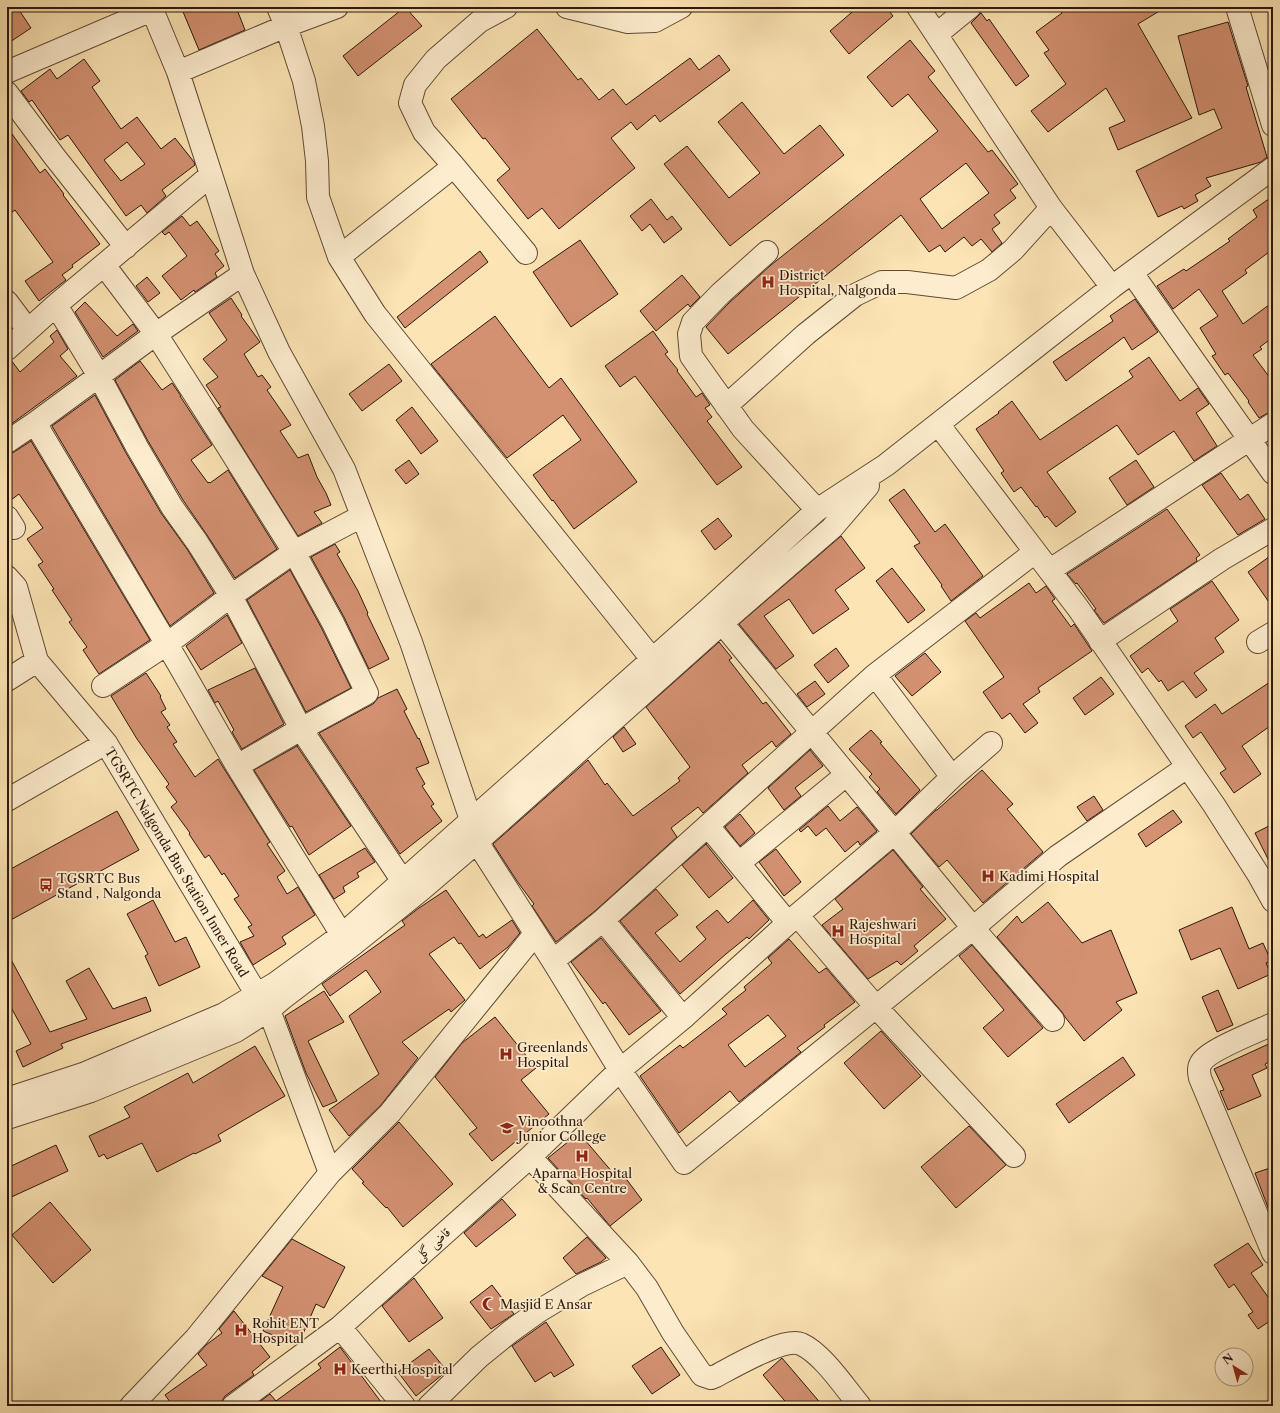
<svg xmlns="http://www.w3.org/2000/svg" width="1280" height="1413" viewBox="0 0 1280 1413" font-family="'Libre Caslon Text',Amiri,serif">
<rect width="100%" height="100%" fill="#fce4b4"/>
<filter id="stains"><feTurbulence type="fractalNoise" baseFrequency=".005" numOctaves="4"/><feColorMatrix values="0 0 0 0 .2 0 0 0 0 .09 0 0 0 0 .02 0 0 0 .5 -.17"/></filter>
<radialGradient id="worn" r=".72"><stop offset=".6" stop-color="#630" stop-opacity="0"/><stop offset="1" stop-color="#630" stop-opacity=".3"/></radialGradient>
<path fill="#d39172" stroke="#2d170c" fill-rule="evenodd" d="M7,7H17L31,28L7,44Z
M181,7H236L245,30L199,50Z
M405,7L422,26L358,76L343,56Z
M858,7H886L893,16L849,54L830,31Z
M1059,7H1166L1138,24L1192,118L1118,150L1109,128L1125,121L1106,88L1048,132L1031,111L1066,84L1044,53L1049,50L1036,32L1062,13Z
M981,13L987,21L989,19L1029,76L1016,86L971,23Z
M1228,22L1248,86L1246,87L1267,157L1261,162L1206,178L1211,186L1195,195L1198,201L1184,209L1182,206L1158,217L1136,171L1222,128L1214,109L1199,115L1178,36Z
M537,29L578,80L581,78L599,100L613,89L626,105L690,58L699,70L719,55L730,70L660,122L655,115L637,130L631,122L611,138L635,168L559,229L542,208L528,219L497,180L510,169L485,138L483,139L451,99Z
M910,40L935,71L928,77L988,152L992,150L1018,184L1010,190L1016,198L994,215L1000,223L992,229L1002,243L992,252L981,239L972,246L964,237L945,252L940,245L929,252L901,215L728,354L706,327L729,303L771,265L938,131L908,94L892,107L867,77ZM966,163L989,193L942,229L920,199Z
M84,59L100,81L92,87L121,129L137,117L161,149L175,138L194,162L195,165L162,190L166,196L147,213L141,205L126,216L68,135L60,140L32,100L29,102L21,91L50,69L57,79ZM127,142L145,164L121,181L104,160Z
M742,102L784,154L820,125L844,155L730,246L664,164L687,146L729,198L760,173L718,122Z
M7,127L40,173L45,169L64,194L63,195L100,244L72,265L73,267L62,275L66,280L39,301L25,281L53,262L15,210L7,216Z
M1273,196V249L1245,270L1247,273L1222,291L1243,324L1273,302V337L1260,347L1262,349L1253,355L1273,382V412L1266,414L1259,418L1248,402L1249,401L1228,373L1225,375L1212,356L1216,354L1200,328L1218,316L1199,289L1173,309L1157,286L1184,269L1186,271L1230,241L1228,239L1257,217L1253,210Z
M651,199L667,220L672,216L682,229L664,243L650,224L642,231L630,216Z
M182,216L190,226L197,221L219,251L215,254L224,266L215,273L217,277L195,292L194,290L181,300L162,276L187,256L169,232L165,235L162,232Z
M580,240L618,294L571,327L533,272Z
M480,251L488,262L405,328L397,317Z
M682,275L700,297L690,307L688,304L656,331L640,311Z
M147,277L160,293L148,302L136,286Z
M231,298L242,315L241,316L260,342L244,354L258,377L262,375L271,387L267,390L291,425L280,431L298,458L308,454L317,477L326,493L331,505L314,512L322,523L298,536L218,408L221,407L206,385L218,377L203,359L227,340L209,313Z
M1135,299L1158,332L1132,350L1124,337L1066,381L1053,362L1113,321L1110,316Z
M85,302L117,336L133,324L138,331L103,357L75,312Z
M495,316L549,388L561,378L637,482L574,529L553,500L552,501L533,475L581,440L563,415L507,458L431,364Z
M57,330L68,349L60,356L77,376L7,427V361L11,360L20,372L54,342L50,336Z
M653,331L668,352L665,354L678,370L677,371L696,397L702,393L710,405L705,408L712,417L707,421L742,467L717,485L635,376L620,387L605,366Z
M1149,357L1180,401L1198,388L1209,404L1196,413L1217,446L1194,461L1174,431L1138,455L1117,425L1047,472L1076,512L1056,527L1047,516L1045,518L1037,506L1036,507L1021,487L1014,492L1001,473L1004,471L976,429L999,413L998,412L1012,401L1040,440L1133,377L1129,371Z
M140,361L162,390L172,383L181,396H180L212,445L191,460L208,483L209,482L210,483L228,470L277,549L235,578L207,535L183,500L148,441L115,380Z
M389,364L402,381L362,411L349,394Z
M95,395L126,453L161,513L187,549L214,593L170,626L52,426Z
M412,407L438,441L421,454L396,420Z
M31,441L150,640L99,674L83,650L87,647L69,622L72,620L52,590L54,589L38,565L43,562L27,539L43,528L19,494L7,503V454L14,452Z
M409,460L419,474L406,484L395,470Z
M1136,460L1154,487L1127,505L1109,478Z
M1221,473L1240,500L1248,494L1265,519L1238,535L1202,485Z
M904,489L935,532L945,524L983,576L951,601L941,586L942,585L914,546L920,543L889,500Z
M1167,509L1200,555L1196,558L1197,561L1104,623L1094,610L1096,609L1077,583L1076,584L1067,574Z
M718,518L732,536L715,550L701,531Z
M841,536L865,568L835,590L849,609L813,634L789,599L764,616L794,656L776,669L739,624Z
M335,544L340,552L337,554L358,591L368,613L367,614L389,659L369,669L344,617L311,557Z
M1273,554V608L1248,572Z
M892,568L925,610L908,623L876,581Z
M290,570L322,629L351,688L306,712L247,600Z
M1212,581L1239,620L1215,638L1224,652L1194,673L1207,690L1196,698L1183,681L1168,691L1161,680L1159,682L1148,668L1142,673L1130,656L1178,621L1170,609Z
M1029,583L1036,593L1046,586L1055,599L1052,601L1071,627L1074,624L1092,651L1038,688L1040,692L1023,704L1038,723L1025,733L1010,713L1002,719L983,692L1004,677L965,621L976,613L980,618Z
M227,615L242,643L201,670L186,646Z
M719,642L732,658L729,660L763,704L766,702L791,734L776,747L772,741L742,765L748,773L703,813L698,807L671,828L677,837L595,911L556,942L532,906L534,904L517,881L493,844L588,760L605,785L607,783L633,816L680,781L678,778L690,767L646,707Z
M836,648L849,666L828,683L814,665Z
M925,653L941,672L912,696L895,676Z
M255,668L284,724L242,749L232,732L234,730L218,701L215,703L208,690Z
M146,673L161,696L160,697L166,709L161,712L170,725L167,727L177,742L173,744L195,777L218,759L270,842L267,844L285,871L277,877L287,894L298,887L315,915L282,937L286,944L253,965L240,942L254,936L248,927L252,925L234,899L239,896L224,873L222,875L209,855L205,858L189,834L190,833L171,807L177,802L166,787L169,784L137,739L111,696Z
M1101,677L1114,694L1085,715L1073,698Z
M1273,680V724L1242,746L1261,774L1234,793L1220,773L1226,769L1201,732L1193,738L1185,726L1215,704L1222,714Z
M815,681L825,694L807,707L797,694Z
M397,689L407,709L404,711L418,739L419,738L429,763L416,768L425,784L422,786L434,804L431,806L442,821L400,854L319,733L373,704L378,698Z
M624,727L636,744L623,752L613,737Z
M871,730L882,742L880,743L920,790L896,814L877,792L880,789L869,777L872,774L849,749Z
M297,746L351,826L309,855L292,826L290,827L254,770Z
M810,750L823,766L795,788L801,796L784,810L768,788Z
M982,770L1013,804L1007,809L1043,852L983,903L947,860L939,867L911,834L936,810H937Z
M1094,796L1103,810L1087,821L1077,807Z
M828,806L840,821L857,807L877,831L860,845L858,841L845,852L826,828L816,836L808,826L801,832L799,830Z
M1173,810L1182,822L1146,847L1138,834Z
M117,811L139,850L7,922V871Z
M740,814L755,833L740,846L725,827Z
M1273,824V869L1255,833Z
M706,844L733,878L709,898L682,865Z
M365,848L375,862L357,873L359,877L343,887L345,892L334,899L319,875Z
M776,849L801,882L784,896L759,862Z
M893,850L923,887L920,889L946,919L914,946L918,951L901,965L897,961L868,979L822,925L843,909L835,899Z
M656,889L678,915L655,933L680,962L706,939L696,927L717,910L728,923L753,900L769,920L749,939L747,937L726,954L680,994L620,921Z
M446,890L479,937L483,934L486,938L512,920L520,933L508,947L480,969L461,943L459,944L454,937L429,954L465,1000L451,1012L449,1009L402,1042L418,1058L381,1105L349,1136L329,1110L379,1074L349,1016L381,992L366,970L330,996L322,984L405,925L402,921L419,908Z
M153,900L175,942L186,937L200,967L159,986L145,956L148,954L127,914Z
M1048,902L1082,943L1111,930L1137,993L1116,1002L1122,1010L1084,1041L1065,1017L1062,1012L997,937L1017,916L1022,923Z
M1232,907L1249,949L1263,943L1271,961L1266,963L1271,974L1238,989L1220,948L1191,960L1179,930Z
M601,938L661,1011L629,1035L605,1002L603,1004L571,962Z
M789,939L819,973L826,968L855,1002L824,1025L825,1027L797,1048L801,1052L739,1102L730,1091L679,1133L640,1076L680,1045L683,1048L727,1014L722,1009L746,990L744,987L772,963L768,958ZM768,1015L786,1036L745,1067L728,1045Z
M972,945L1043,1028L1008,1057L983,1028L1004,1010L959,956Z
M7,952L50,1032L87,1019L66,981L89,968L113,1009L146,997L151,1011L61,1044L63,1048L23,1067L16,1051L31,1044L7,1000Z
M1218,990L1233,1025L1217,1032L1202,997Z
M324,991L344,1022L308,1041L337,1101L323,1107L306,1073L285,1016Z
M495,1017L536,1068L521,1080L549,1114L492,1161L469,1134L477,1128L435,1077L462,1043Z
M881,1031L921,1076L884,1109L844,1063Z
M1273,1042V1060L1265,1064L1267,1068L1252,1075L1261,1096L1228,1110L1220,1091L1224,1090L1214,1069Z
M255,1046L285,1096L218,1135L221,1141L195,1154L194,1153L157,1172L142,1143L107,1159L104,1154L99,1157L89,1136L130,1117L124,1107L188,1073L193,1083Z
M1123,1057L1135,1075L1069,1123L1056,1104Z
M399,1122L453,1184L403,1227L387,1207L386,1208L362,1183L364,1182L352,1169Z
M969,1126L1006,1165L956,1208L921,1167Z
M579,1133L619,1180L624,1176L642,1200L610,1226L587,1198L586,1199L548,1158Z
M56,1145L68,1171L7,1199V1168Z
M1273,1167V1218H1272L1255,1173Z
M502,1199L516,1215L476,1247L464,1233Z
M50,1202L91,1250L53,1283L12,1235Z
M587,1237L606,1258L601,1262L576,1274L563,1258Z
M292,1239L345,1267L324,1308L316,1304L300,1341L295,1344L263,1331L283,1287L262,1276Z
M1248,1243L1263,1265L1251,1273L1273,1304V1319L1258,1329L1248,1315L1253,1312L1234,1284L1229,1288L1214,1265Z
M414,1278L443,1318L409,1342L382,1306Z
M492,1285L514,1314L491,1329L470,1302Z
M234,1311L270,1357L252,1372L254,1375L225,1396L222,1401L221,1406H173L165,1395L207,1365L198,1354L206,1345L222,1333L219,1329Z
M546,1322L574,1365L554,1377L551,1372L535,1382L512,1346Z
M340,1347L384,1406H254L270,1394L276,1401L321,1368L318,1364Z
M661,1347L680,1375L652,1394L632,1366Z
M429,1349L447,1371L416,1396L398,1372Z
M782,1358L823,1406H789L763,1375Z"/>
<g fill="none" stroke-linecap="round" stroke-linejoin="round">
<g stroke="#614a36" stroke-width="24">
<path id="minor" d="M151,7L178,72L243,274L279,352L344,469L411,642L471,820L477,842L553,961L620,1070L684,1163L973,928L722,623
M278,7L286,26L304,81L313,126L317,161L318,197L339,257L375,314L652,659
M567,7L628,22L655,21L681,7
M918,7L1051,208L1112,287
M1237,7L1273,125
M937,34L970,7
M7,72L152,10
M178,72L286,26L337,7
M7,93L54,156L126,247
M453,165L526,253
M767,252L720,294L693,322L689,334L691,356L743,429L817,510
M339,257L444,174L453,165L424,132L410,103L415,85L436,59L480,21L506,7
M104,265L156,334L225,442L294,552L333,623L367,693L301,729L402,880
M1132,273L1273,473
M7,302L28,330
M56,305L99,376L137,447L172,507L197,542L231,596L301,729L237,766L342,935
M7,349L56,305L211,175
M726,406L806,334L855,295L882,282H907L956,288L989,270L1013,250L1051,208
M35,423L178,663L237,766
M938,424L1078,608L1214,805L1258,874L1273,901
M7,442L35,423L156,334L243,274
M7,517L14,528
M1050,570L1273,424
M7,577L16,587L37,661L106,743L257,995L269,1010L330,1173L390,1113L535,934
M1100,641L1222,559L1273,529
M1258,642L1273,633
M875,675L952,777
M7,680L37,661
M103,686L167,644L231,596L294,552L362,516
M7,800L106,743
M708,826L788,923
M739,863L846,775
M798,916L876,1007L1014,1156
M603,920L683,1018
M553,961L603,920L875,675L1035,552
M1053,1020L973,928L1058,856L1187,767
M1273,1024C1258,1031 1208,1050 1201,1063C1198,1068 1199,1073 1200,1078L1273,1253
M7,1099L83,1074L224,1014L276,983L342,935L709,609L817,510L886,465L1112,287L1273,168
M7,1118L91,1091L236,1031L269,1010L283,998L355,943L421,890L477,842L722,623L832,528L868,486
M530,1157L628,1263L647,1288L673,1333L702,1375L711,1378L716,1376C733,1367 784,1337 801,1344C823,1354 845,1388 860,1406
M340,1327L404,1406
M131,1406L196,1338L330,1173
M233,1406L340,1327L530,1157L620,1070L683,1018L788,923L894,833L952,777L991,743
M429,1406L479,1357L511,1331L539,1311L582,1285L628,1263"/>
</g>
<use href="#minor" stroke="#fdedce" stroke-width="22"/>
</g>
<defs>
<g id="hospital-bare" transform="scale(1.08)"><path d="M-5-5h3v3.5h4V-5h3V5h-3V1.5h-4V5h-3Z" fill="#8f2418" stroke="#fdedce" stroke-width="2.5" paint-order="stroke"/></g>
<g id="bus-bare" transform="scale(1.08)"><path d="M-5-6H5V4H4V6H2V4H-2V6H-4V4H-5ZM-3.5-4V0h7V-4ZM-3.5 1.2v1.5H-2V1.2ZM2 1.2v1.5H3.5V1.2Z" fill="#8f2418" stroke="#fdedce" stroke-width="2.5" paint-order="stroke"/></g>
<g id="university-bare" transform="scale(1.08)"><path d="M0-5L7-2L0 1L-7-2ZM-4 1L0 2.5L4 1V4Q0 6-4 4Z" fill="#8f2418" stroke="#fdedce" stroke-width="2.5" paint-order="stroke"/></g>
<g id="mosque-bare" transform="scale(1.08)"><path d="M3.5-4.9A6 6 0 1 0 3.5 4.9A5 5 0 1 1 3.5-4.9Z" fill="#8f2418" stroke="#fdedce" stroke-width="2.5" paint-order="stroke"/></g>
</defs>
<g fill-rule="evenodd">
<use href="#hospital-bare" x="768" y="282"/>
<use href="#hospital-bare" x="988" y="876"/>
<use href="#bus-bare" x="46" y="885"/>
<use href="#hospital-bare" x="838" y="931"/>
<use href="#hospital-bare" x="506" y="1054"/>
<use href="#university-bare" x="507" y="1128"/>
<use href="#hospital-bare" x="582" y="1156"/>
<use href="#mosque-bare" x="489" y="1304"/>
<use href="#hospital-bare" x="241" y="1330"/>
<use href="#hospital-bare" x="340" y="1369"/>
</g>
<g text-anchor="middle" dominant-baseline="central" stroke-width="3.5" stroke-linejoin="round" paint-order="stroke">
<g font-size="13" fill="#2d170c" stroke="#fdedce" text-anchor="start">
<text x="779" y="275">District<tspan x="779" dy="15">Hospital, Nalgonda</tspan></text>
<text x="999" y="876">Kadimi Hospital</text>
<text x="57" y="878">TGSRTC Bus<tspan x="57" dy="15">Stand , Nalgonda</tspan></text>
<text x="849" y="924">Rajeshwari<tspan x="849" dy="15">Hospital</tspan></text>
<text x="517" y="1047">Greenlands<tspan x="517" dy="15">Hospital</tspan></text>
<text x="518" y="1121">Vinoothna<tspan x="518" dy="15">Junior College</tspan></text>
<text x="582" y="1173" text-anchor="middle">Aparna Hospital<tspan x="582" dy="15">&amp; Scan Centre</tspan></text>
<text x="500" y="1304">Masjid E Ansar</text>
<text x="252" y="1323">Rohit ENT<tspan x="252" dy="15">Hospital</tspan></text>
<text x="351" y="1369">Keerthi Hospital</text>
</g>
<g font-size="13" fill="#2d170c" stroke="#fdedce">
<text transform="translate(177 862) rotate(59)">TGSRTC Nalgonda Bus Station Inner Road</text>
<text transform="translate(432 1244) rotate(-42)">قاضی گلی</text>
</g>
</g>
<rect width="1280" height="1413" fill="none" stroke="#fce4b4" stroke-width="24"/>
<rect x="8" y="8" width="1264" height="1397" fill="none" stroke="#2d170c" stroke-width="2"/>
<rect x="12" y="12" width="1256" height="1389" fill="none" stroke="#2d170c"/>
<g transform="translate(1234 1367) rotate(323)"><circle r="19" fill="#fdedce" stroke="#aa9780"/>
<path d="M0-3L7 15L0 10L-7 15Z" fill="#8f2418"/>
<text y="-6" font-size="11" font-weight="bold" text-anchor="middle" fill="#2d170c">N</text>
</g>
<rect width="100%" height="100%" filter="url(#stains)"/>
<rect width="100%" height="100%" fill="url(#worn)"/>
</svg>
